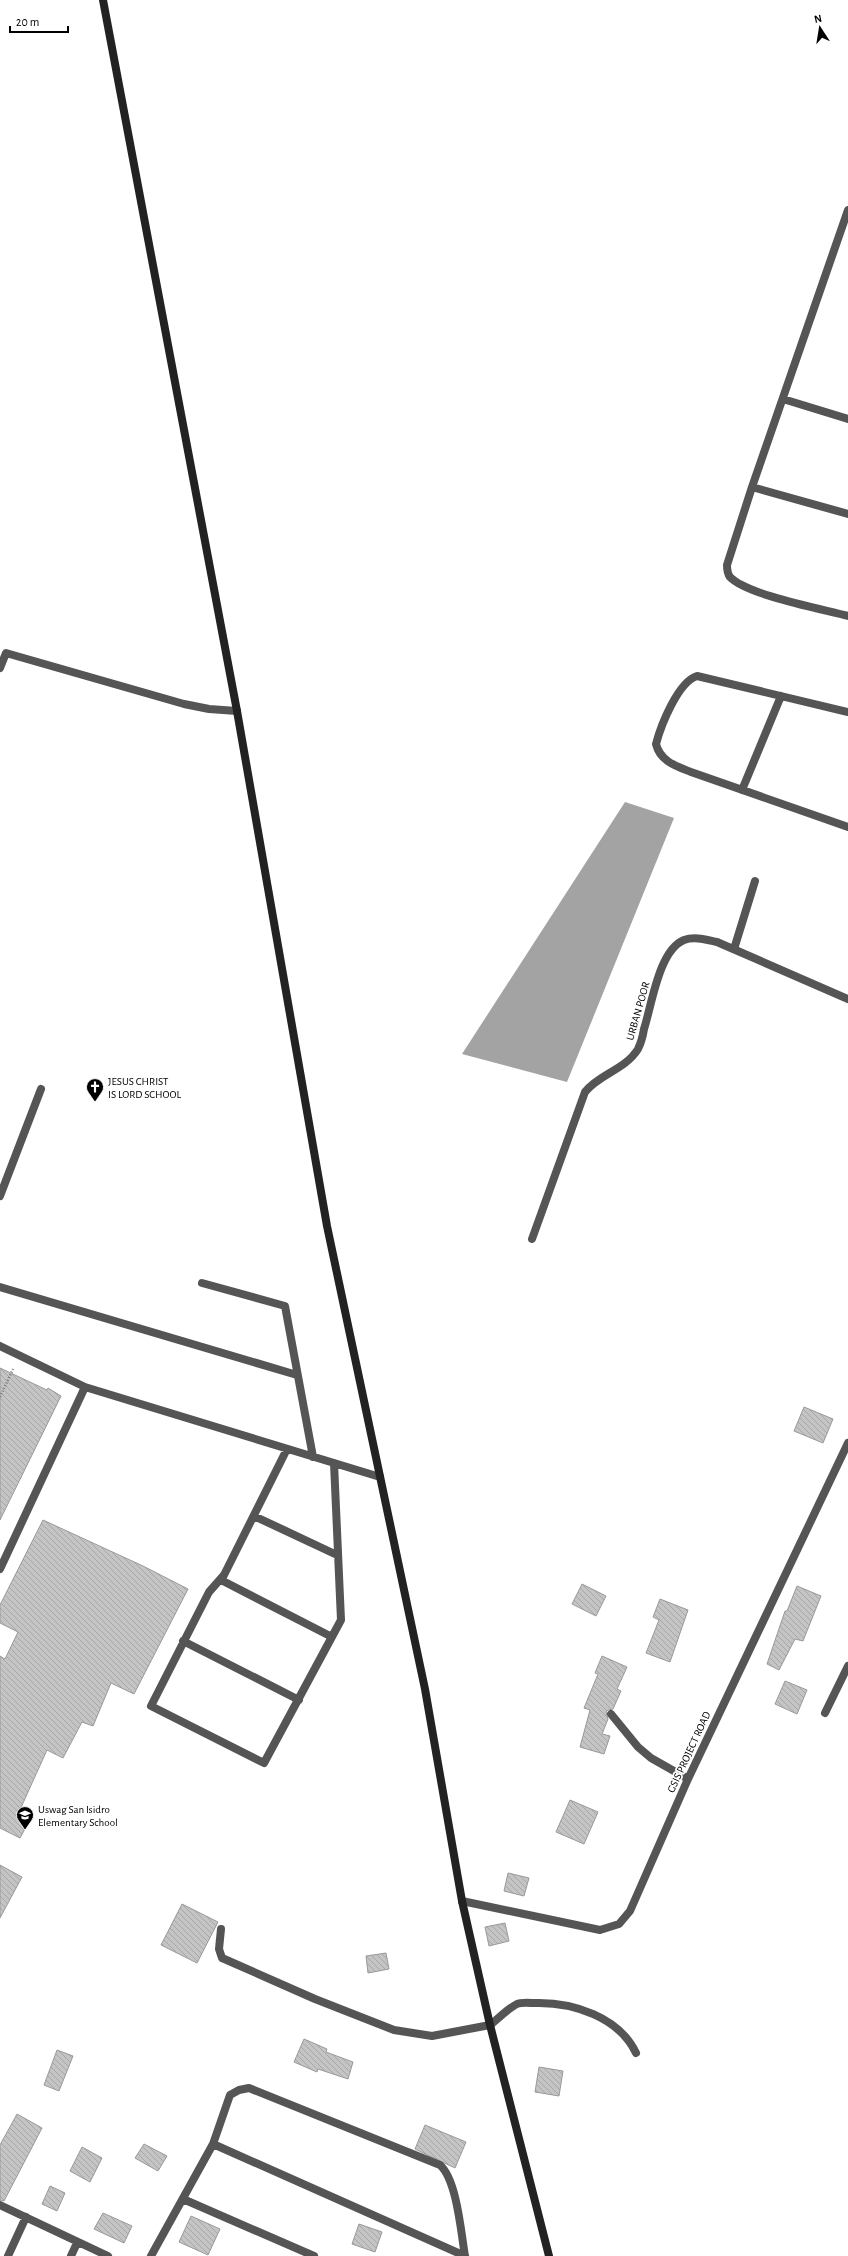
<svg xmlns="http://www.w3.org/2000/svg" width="848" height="2256" viewBox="0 0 848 2256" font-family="'Alegreya Sans',sans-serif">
<defs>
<pattern id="building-back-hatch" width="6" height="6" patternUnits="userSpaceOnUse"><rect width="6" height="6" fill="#c4c4c4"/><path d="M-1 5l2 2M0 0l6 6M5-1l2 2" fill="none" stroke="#a7a7a7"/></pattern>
</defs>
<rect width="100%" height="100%" fill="#fff"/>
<path fill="#a3a3a3" d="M625,802L674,818L567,1082L462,1054Z"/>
<path fill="url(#building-back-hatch)" stroke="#999" d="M0,1368L47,1390L48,1388L61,1396L0,1520Z
M804,1407L833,1419L823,1443L794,1431Z
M43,1520L143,1566L188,1589L134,1694L111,1683L93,1726L82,1722L63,1758L47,1750L19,1812L31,1818L20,1838L0,1828V1656L5,1659L18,1632L0,1623V1605Z
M582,1584L606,1596L596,1616L572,1604Z
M797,1586L821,1596L803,1641L795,1639L779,1670L767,1664L785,1611H787Z
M660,1599L688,1610L670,1662L646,1653L659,1620L653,1617Z
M602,1656L627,1667L617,1689L621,1691L613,1709L608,1710L606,1712L608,1719L602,1734L610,1736L604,1754L580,1747L590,1710L584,1708L598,1674L595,1673Z
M785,1681L807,1690L797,1714L775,1704Z
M570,1800L598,1812L584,1844L556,1832Z
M0,1865L22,1877L0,1918Z
M508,1873L529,1878L524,1896L504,1891Z
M182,1904L218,1922L197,1963L161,1945Z
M505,1923L509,1941L489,1946L485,1927Z
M386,1953L389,1969L368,1973L366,1956Z
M304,2039L327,2049L326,2052L353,2062L348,2079L318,2069L317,2072L294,2062Z
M57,2050L73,2056L59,2091L44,2085Z
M539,2067L563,2071L559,2096L535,2092Z
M17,2114L42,2128L4,2201L0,2200V2145Z
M425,2125L466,2142L455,2168L415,2149Z
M144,2144L167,2156L158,2171L135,2158Z
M82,2147L102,2158L90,2182L70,2171Z
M50,2186L65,2193L57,2211L42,2204Z
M103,2213L132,2226L124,2243L94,2229Z
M191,2216L220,2229L208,2255L179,2242Z
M359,2224L382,2232L375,2252L352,2244Z"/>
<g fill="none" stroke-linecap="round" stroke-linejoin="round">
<path stroke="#777" stroke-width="2.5" stroke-dasharray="1 2" stroke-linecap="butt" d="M0,1397L14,1367"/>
<path stroke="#555" stroke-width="8" d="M734,949L755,881
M221,1929L219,1949L222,1958L315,1999L394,2030L432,2036L490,2025"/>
<path stroke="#555" stroke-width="8" d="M848,210L752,487L727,565C727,569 727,573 730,577C747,595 822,609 848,616
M783,399L848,419
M752,487L848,514
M0,668L6,653L184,704L209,709L237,711
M848,712L697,676C678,682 661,725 656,744C660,761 676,766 691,772L848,827
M742,790L781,696
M0,1196L41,1089
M532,1239L585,1092C599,1074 625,1070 638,1049C641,1043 643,1035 644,1029C652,1004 659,950 684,940C695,936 707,940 717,942L848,999
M202,1283L285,1306L313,1457
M0,1287L297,1375
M0,1346L85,1387L380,1477
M287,1449L224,1575L209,1592L151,1706L264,1763L341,1620L334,1463
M254,1516L337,1555
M0,1569L85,1387
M221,1580L332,1637
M183,1641L299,1700
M825,1713L848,1666
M611,1714L638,1747L651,1758L688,1779
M462,1901L600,1930L619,1924L630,1911L688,1779L848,1443
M490,2025C498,2019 507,2009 517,2004C521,2002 530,2003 535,2003C573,2002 619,2017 636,2053
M213,2144L230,2095L239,2090L249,2088L440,2165C457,2180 461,2233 465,2256
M183,2199L314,2256
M0,2205L108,2256
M8,2256L26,2217
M71,2256L77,2243
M151,2256L213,2144L465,2256"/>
<path stroke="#222" stroke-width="8" d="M103,0L237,711L327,1226L425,1689L462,1901L490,2025L549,2256"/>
</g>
<defs>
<g id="church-pin" transform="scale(0.9)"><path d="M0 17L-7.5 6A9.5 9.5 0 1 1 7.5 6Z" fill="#000" stroke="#fff"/><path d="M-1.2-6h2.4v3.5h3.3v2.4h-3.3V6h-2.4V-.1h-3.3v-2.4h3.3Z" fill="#fff"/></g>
<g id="school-pin" transform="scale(0.9)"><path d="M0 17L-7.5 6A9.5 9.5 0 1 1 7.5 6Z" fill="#000" stroke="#fff"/><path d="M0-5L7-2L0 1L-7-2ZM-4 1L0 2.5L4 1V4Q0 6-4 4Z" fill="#fff"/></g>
</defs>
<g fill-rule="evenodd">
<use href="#church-pin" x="95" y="1087"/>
<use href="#school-pin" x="25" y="1815"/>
</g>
<g text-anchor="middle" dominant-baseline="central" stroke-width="3.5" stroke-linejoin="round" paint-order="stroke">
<g font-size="11" fill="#000" stroke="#fff">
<text transform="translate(638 1011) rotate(-74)">URBAN POOR</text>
<text transform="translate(689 1752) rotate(-65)">GSIS PROJECT ROAD</text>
</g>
<g font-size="11" fill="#000" stroke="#fff" text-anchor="start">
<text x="108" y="1081">JESUS CHRIST<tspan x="108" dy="13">IS LORD SCHOOL</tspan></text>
<text x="38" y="1809">Uswag San Isidro<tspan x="38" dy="13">Elementary School</tspan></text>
</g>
</g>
<g transform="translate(820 28) rotate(348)" stroke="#ffffff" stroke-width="3" paint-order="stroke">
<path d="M0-3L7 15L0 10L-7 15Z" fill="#000000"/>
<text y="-6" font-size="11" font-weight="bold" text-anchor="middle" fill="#000000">N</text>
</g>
<path d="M10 26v6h58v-6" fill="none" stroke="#000000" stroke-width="2"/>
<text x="16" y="26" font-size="12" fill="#000000" stroke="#ffffff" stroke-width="3" paint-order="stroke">20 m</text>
</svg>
